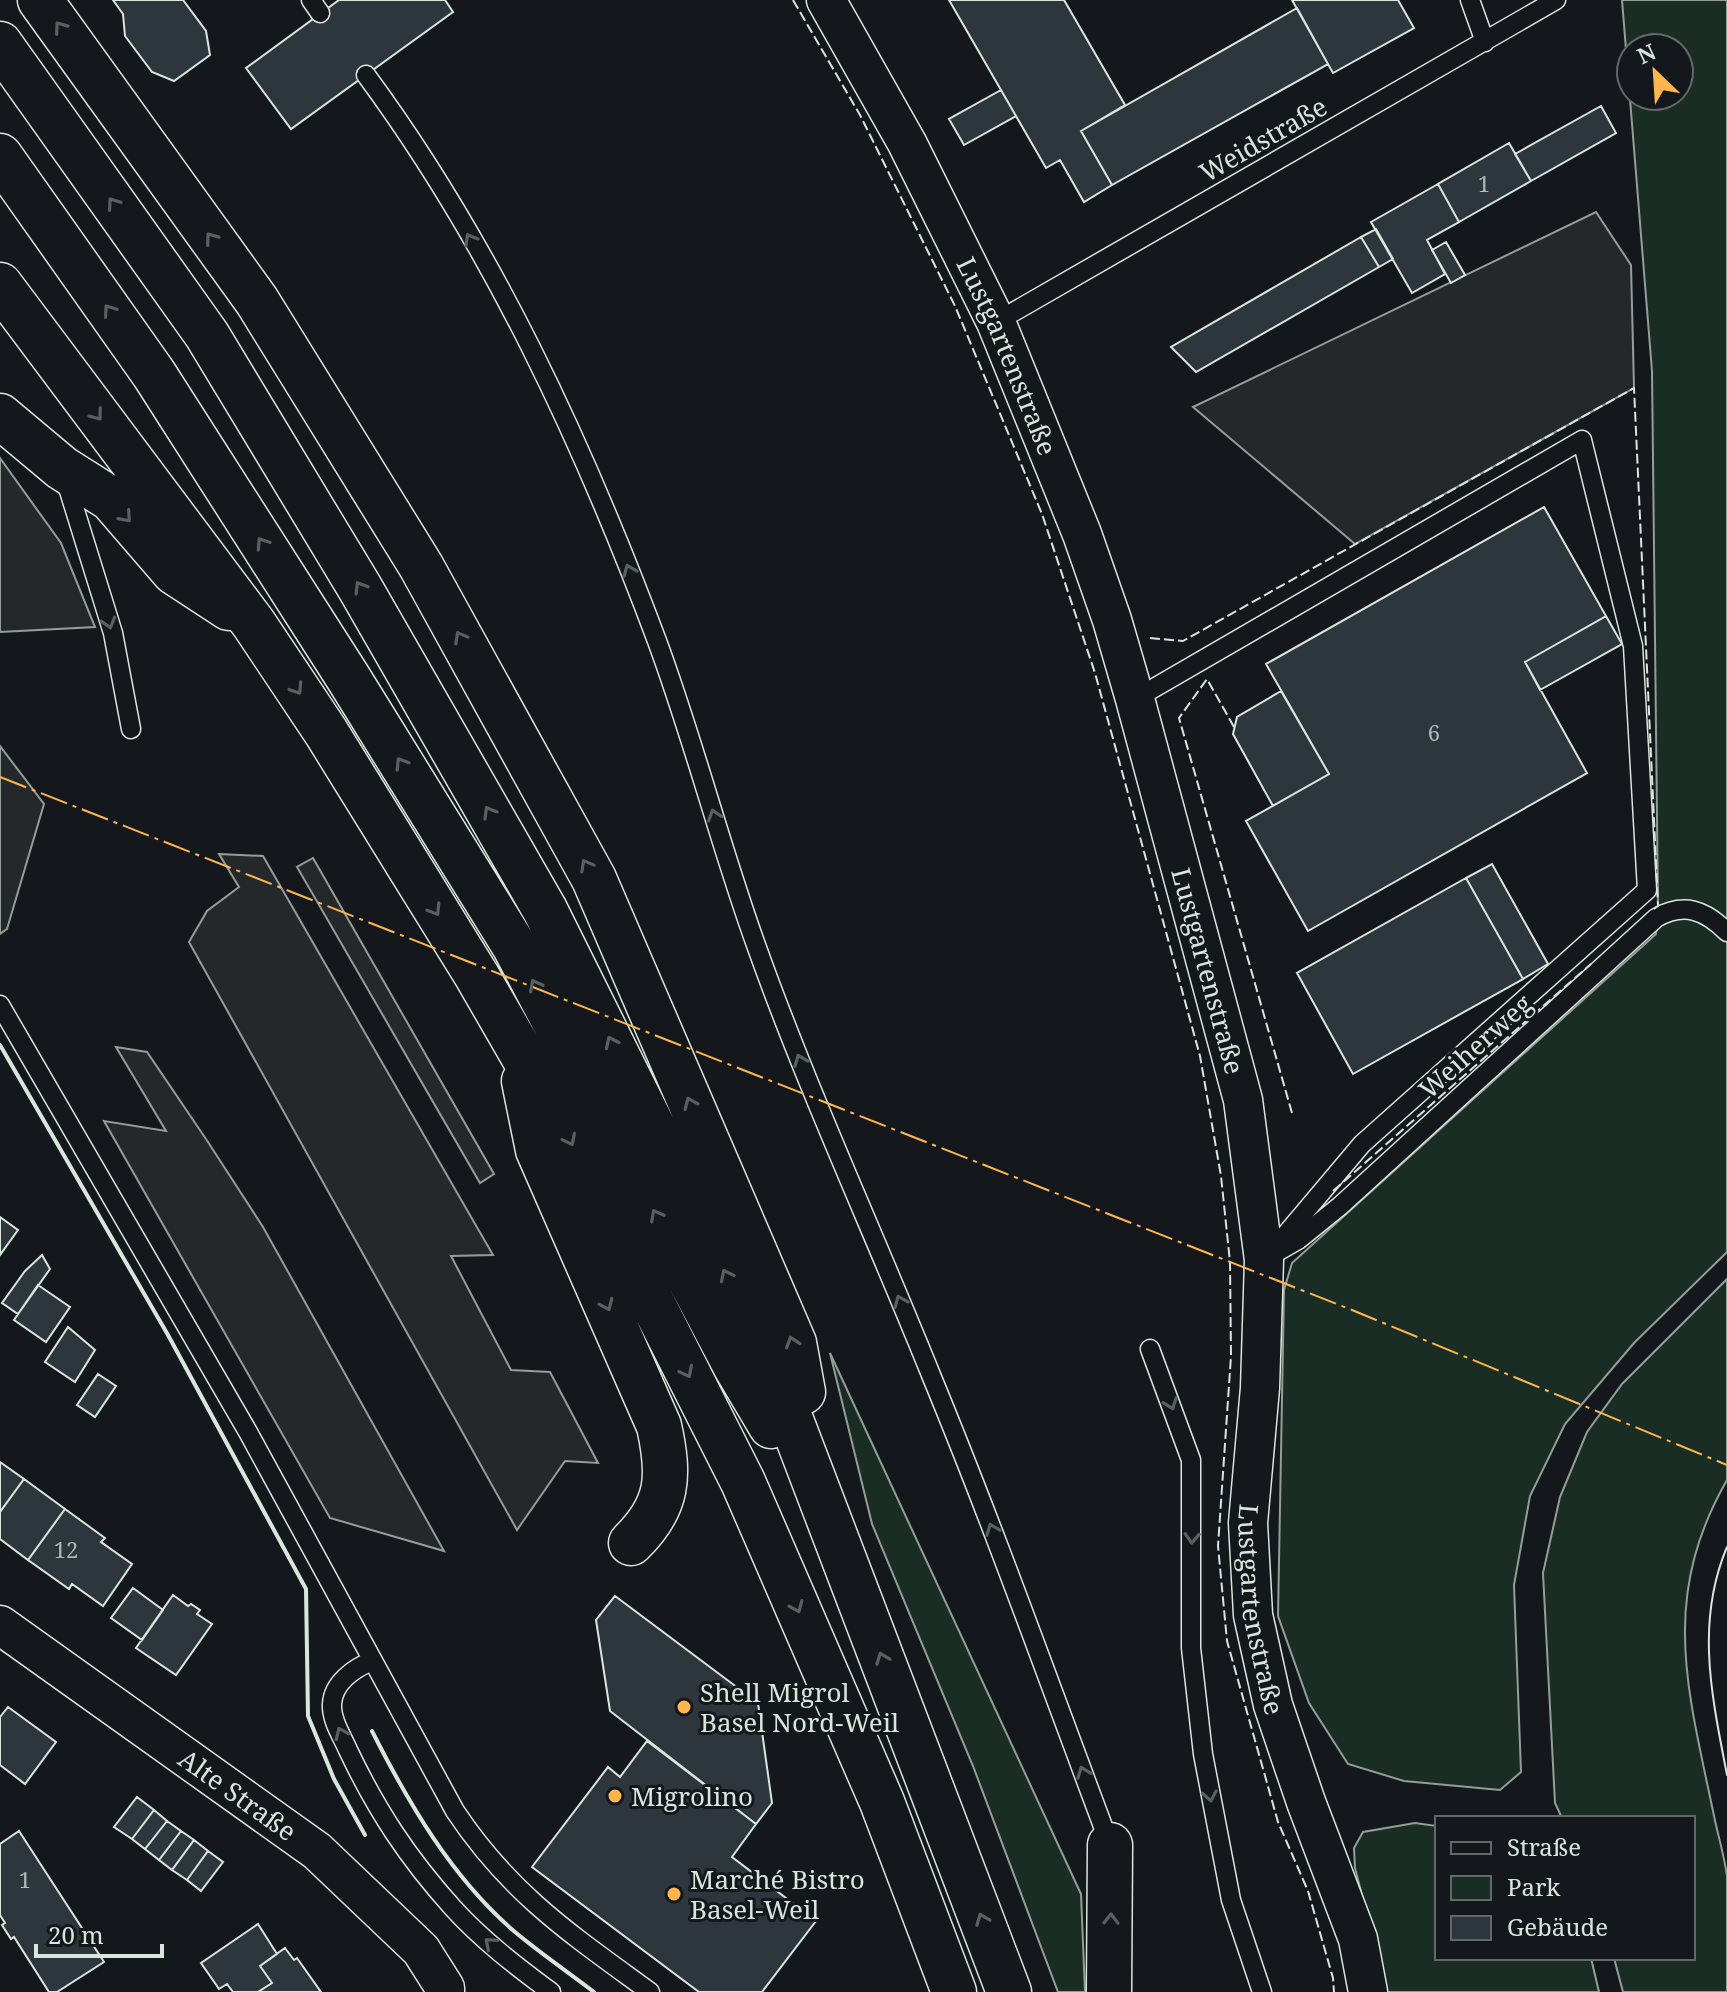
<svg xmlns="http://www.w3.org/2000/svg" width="1727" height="1992" viewBox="0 0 1727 1992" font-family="'Noto Serif',serif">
<rect width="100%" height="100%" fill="#14181c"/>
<path fill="#1a2d24" stroke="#939e99" stroke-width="2" fill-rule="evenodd" d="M1622,0H1727V1252L1634,1343L1565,1424L1530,1496L1514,1585L1521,1772L1500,1790L1404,1781L1348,1764L1309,1703L1278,1616L1284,1290L1292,1263L1656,934L1658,906L1652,371ZM1631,48H1679V96H1631Z
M1727,1279V1480C1660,1597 1687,1687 1713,1811C1717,1832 1724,1854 1727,1876C1727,1914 1727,1954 1727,1992H1623L1614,1958H1693V1818H1562L1555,1803L1543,1573L1560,1497L1587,1432L1622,1384Z
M830,1353L1081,1894L1085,1992H1058L973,1766L872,1524Z
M1415,1823L1437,1826V1958H1591L1599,1992H1387L1355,1868L1354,1848L1363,1832Z"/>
<path fill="#24282b" stroke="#939e99" stroke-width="2" d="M1596,212L1631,265L1634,388L1355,544L1193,407Z
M0,458L61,543L95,627L0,632Z
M0,746L44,804L7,929L0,934Z
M219,854L263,856L493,1255L451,1256L511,1370L550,1372L598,1463L565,1461L517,1530L189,942L207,911L239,887Z
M313,858L494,1174L480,1183L297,867Z
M116,1047L147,1052L206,1139L263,1227L444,1551L330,1518L104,1121L166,1131Z"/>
<path fill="#2c363c" stroke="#d8e6dc" stroke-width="2" d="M113,0H183L206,31L210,55L174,81L152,72L125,36L123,14Z
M339,0H445L453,12L291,129L246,68Z
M949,0H1064L1125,105L1081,131L1112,185L1084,202L1060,160L1046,168Z
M1292,0H1398L1414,28L1333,73Z
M1297,8L1328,64L1112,185L1081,131Z
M1001,90L1016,116L964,145L949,119Z
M1601,106L1616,133L1531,181L1515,154Z
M1509,143L1531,181L1459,222L1438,184Z
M1438,184L1459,222L1427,240L1445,274L1412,293L1371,222Z
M1376,229L1393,259L1379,267L1361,237Z
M1361,237L1379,267L1196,372L1171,347Z
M1446,242L1465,275L1451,283L1432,250Z
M1544,507L1606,616L1525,662L1587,773L1308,931L1246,821L1329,774L1266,664Z
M1606,616L1622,644L1540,690L1525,662Z
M1281,691L1329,774L1273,806L1233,734L1237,717Z
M1492,864L1548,964L1523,979L1466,878Z
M1466,878L1523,979L1353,1074L1297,973Z
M0,1217L18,1230L0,1255Z
M42,1255L50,1269L18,1314L2,1303L25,1271Z
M38,1285L70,1307L46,1342L14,1320Z
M68,1327L95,1350L75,1382L45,1362Z
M98,1374L116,1386L95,1417L77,1405Z
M0,1462L24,1479L0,1512Z
M24,1479L65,1509L28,1560L0,1539V1512Z
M65,1509L105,1538L101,1542L132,1564L103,1606L72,1584L69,1589L28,1560Z
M133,1588L163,1610L142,1640L111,1618Z
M173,1595L188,1606L191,1604L200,1610L197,1614L212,1624L176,1675L136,1648Z
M615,1596L758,1703L772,1803L756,1824L610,1711L596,1620Z
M8,1707L56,1742L25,1784L0,1765V1717Z
M647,1741L756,1824L732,1857L816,1921L762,1992H699L532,1867L608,1767L620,1777Z
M137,1797L154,1810L132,1839L114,1827Z
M154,1810L167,1821L145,1849L132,1839Z
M167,1821L181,1831L159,1860L145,1849Z
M19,1831L104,1962L57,1992H49L14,1937L11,1939L2,1925L5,1923L0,1915V1844Z
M181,1831L194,1840L172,1870L159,1860Z
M194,1840L208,1851L187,1880L172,1870Z
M208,1851L223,1862L201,1891L187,1880Z
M258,1924L277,1954L260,1966L272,1983L258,1992H233L227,1984L219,1989L201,1963Z
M285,1948L294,1960L297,1958L321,1992H258L272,1983L260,1966Z"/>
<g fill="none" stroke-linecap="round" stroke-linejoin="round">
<g stroke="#d8e6dc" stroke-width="21">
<path id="service" d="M311,0L320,13
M1470,0L1485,42
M366,75C492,246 583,443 657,641C694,741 720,845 756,945C808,1091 873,1231 931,1375C995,1530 1051,1688 1110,1845
M996,322L1556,0
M65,478L113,633L131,729
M1135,699L1582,440L1633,646L1647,890L1362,1144L1266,1258
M0,1005L248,1432L455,1811C510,1894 572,1935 650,1992
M1277,1252L1298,1240L1340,1206L1656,918C1684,902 1705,910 1727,932
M1150,1349L1191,1460V1648L1203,1754L1231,1900L1262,1992
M372,1661C354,1668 333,1683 332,1704C331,1720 342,1736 348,1750C377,1811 408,1858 453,1908C482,1940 516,1966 551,1992"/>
</g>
<g stroke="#d8e6dc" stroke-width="41">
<g id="minor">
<path id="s1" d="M826,0L907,143L996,322L1082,534L1112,620L1135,699L1243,1100L1264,1260L1260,1388L1248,1523L1253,1615L1273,1705L1306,1802L1358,1939L1368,1992"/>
<path id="s2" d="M0,1625L317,1851L421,1950L445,1988V1992"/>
</g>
</g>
<g stroke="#d8e6dc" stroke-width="47">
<path id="motorway" d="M40,0L257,301L421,566L594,879L794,1343L803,1392
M0,44L207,335L360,588L545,910L765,1352L1009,1992
M0,156L154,374L349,679L515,947L736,1367L771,1426
M0,285L254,624L326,732L477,976L559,1118L743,1482L882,1802L954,1992
M0,416L62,468L111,499L174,572L229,608
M524,1081L538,1150L659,1426C670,1476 669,1506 631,1543
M1109,1992L1110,1845"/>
</g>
<use href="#service" stroke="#14181c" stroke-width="18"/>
<use href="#minor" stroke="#14181c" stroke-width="38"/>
<use href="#motorway" stroke="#14181c" stroke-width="44"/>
<path stroke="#d8e6dc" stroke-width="2" d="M1727,1547C1695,1623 1712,1697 1727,1775"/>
<path stroke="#d8e6dc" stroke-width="2" stroke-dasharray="10 4" stroke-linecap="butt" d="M793,0L860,115L955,306L1042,514L1095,673L1200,1056L1221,1176L1230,1262L1231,1356L1218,1546L1227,1641L1278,1822L1308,1891L1333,1978L1334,1992
M1150,638L1183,641L1634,388L1658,906L1651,911
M1234,727L1207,679L1179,718L1292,1113
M1333,1191L1591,964"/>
<path stroke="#d8e6dc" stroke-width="4" d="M0,1045L168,1335L306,1589L308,1716L334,1779L365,1835
M372,1731C409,1804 452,1878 515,1932C540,1953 568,1972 594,1992"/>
<path stroke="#ffb74d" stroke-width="2" stroke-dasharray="28 6 4 6" stroke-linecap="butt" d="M0,777L1352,1310L1727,1465"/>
</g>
<defs><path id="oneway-chevron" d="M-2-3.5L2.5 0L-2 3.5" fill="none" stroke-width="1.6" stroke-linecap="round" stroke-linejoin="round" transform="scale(2)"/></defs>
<g stroke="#59605f">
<use href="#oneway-chevron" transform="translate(60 27) rotate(-126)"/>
<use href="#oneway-chevron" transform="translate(113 203) rotate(-125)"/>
<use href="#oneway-chevron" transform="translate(211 238) rotate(-126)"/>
<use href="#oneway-chevron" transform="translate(470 239) rotate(-120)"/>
<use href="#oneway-chevron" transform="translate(109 310) rotate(-125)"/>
<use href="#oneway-chevron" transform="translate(97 415) rotate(53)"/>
<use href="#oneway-chevron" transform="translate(126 517) rotate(49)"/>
<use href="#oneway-chevron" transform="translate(262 543) rotate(-123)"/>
<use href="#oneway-chevron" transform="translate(629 570) rotate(-112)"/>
<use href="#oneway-chevron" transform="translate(360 587) rotate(-121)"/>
<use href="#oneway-chevron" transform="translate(109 623) rotate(74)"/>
<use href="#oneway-chevron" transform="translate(460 637) rotate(-119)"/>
<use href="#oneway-chevron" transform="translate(297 689) rotate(57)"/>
<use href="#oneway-chevron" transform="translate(401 763) rotate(-122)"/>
<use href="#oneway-chevron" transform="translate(489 812) rotate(-120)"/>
<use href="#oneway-chevron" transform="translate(714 815) rotate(-108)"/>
<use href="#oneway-chevron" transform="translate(586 865) rotate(-119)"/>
<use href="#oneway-chevron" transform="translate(435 910) rotate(58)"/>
<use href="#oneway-chevron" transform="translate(535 985) rotate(-118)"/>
<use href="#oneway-chevron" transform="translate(611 1042) rotate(-116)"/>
<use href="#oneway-chevron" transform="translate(800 1060) rotate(-111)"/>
<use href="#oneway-chevron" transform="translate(690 1103) rotate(-113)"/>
<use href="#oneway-chevron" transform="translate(570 1140) rotate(63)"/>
<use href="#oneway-chevron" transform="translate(656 1215) rotate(-118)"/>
<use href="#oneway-chevron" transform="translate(726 1275) rotate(-116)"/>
<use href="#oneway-chevron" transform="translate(900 1301) rotate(-113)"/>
<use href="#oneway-chevron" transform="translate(607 1305) rotate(66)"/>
<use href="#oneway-chevron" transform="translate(792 1342) rotate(-108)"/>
<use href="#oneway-chevron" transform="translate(687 1372) rotate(63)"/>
<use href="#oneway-chevron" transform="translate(1171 1404) rotate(70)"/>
<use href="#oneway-chevron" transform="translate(992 1529) rotate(-111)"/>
<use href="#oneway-chevron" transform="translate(1192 1538) rotate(93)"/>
<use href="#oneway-chevron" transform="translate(797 1607) rotate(67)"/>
<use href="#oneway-chevron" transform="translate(882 1658) rotate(-111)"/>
<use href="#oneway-chevron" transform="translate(341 1733) rotate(-114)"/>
<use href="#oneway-chevron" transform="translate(1083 1772) rotate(-110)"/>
<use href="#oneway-chevron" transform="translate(1210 1796) rotate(80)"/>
<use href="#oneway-chevron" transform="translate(982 1919) rotate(-111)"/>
<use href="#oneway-chevron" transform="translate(1111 1919) rotate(-89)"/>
<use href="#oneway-chevron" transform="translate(490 1943) rotate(-139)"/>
</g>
<g fill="#ffb74d" stroke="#14181c" stroke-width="3">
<circle cx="684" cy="1707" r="8"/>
<circle cx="615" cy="1796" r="8"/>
<circle cx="674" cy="1894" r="8"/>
</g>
<g text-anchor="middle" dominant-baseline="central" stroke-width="6" stroke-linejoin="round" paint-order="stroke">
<g font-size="22" fill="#adbab4">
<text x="1484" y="183">1</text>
<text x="1434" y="732">6</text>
<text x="66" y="1549">12</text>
<text x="25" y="1879">1</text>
</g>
<g font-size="26" fill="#d8e6dc" stroke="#14181c">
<text transform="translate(1263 139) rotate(-30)">Weidstraße</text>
<text stroke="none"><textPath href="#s1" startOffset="400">Lustgartenstraße</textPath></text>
<text stroke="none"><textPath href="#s1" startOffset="1048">Lustgartenstraße</textPath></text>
<text transform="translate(1475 1046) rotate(-42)">Weiherweg</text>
<text stroke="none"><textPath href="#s1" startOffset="1694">Lustgartenstraße</textPath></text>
<text stroke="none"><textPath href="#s2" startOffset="292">Alte Straße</textPath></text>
</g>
<g font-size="26" fill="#d8e6dc" stroke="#14181c" text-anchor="start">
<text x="700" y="1692">Shell Migrol<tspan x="700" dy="30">Basel Nord-Weil</tspan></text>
<text x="631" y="1796">Migrolino</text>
<text x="690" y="1879">Marché Bistro<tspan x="690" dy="30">Basel-Weil</tspan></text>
</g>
</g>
<rect x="1435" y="1816" width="260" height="144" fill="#14181c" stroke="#626a69" stroke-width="2"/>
<rect x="1451" y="1842" width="40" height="12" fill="#14181c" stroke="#626a69" stroke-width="2"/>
<text x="1507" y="1856" font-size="24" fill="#d8e6dc">Straße</text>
<rect x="1451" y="1876" width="40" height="24" fill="#1a2d24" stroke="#626a69" stroke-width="2"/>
<text x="1507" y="1896" font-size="24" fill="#d8e6dc">Park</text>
<rect x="1451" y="1916" width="40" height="24" fill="#2c363c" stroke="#626a69" stroke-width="2"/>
<text x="1507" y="1936" font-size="24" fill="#d8e6dc">Gebäude</text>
<g transform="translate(1655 72) rotate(335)"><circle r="38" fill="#14181c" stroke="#626a69" stroke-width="2"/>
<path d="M0-6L14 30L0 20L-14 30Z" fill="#ffb74d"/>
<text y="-12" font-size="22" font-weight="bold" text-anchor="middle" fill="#d8e6dc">N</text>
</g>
<path d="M36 1944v12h126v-12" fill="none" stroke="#d8e6dc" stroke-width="4"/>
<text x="48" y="1944" font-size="24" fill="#d8e6dc" stroke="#14181c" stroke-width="6" paint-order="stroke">20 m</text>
</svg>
